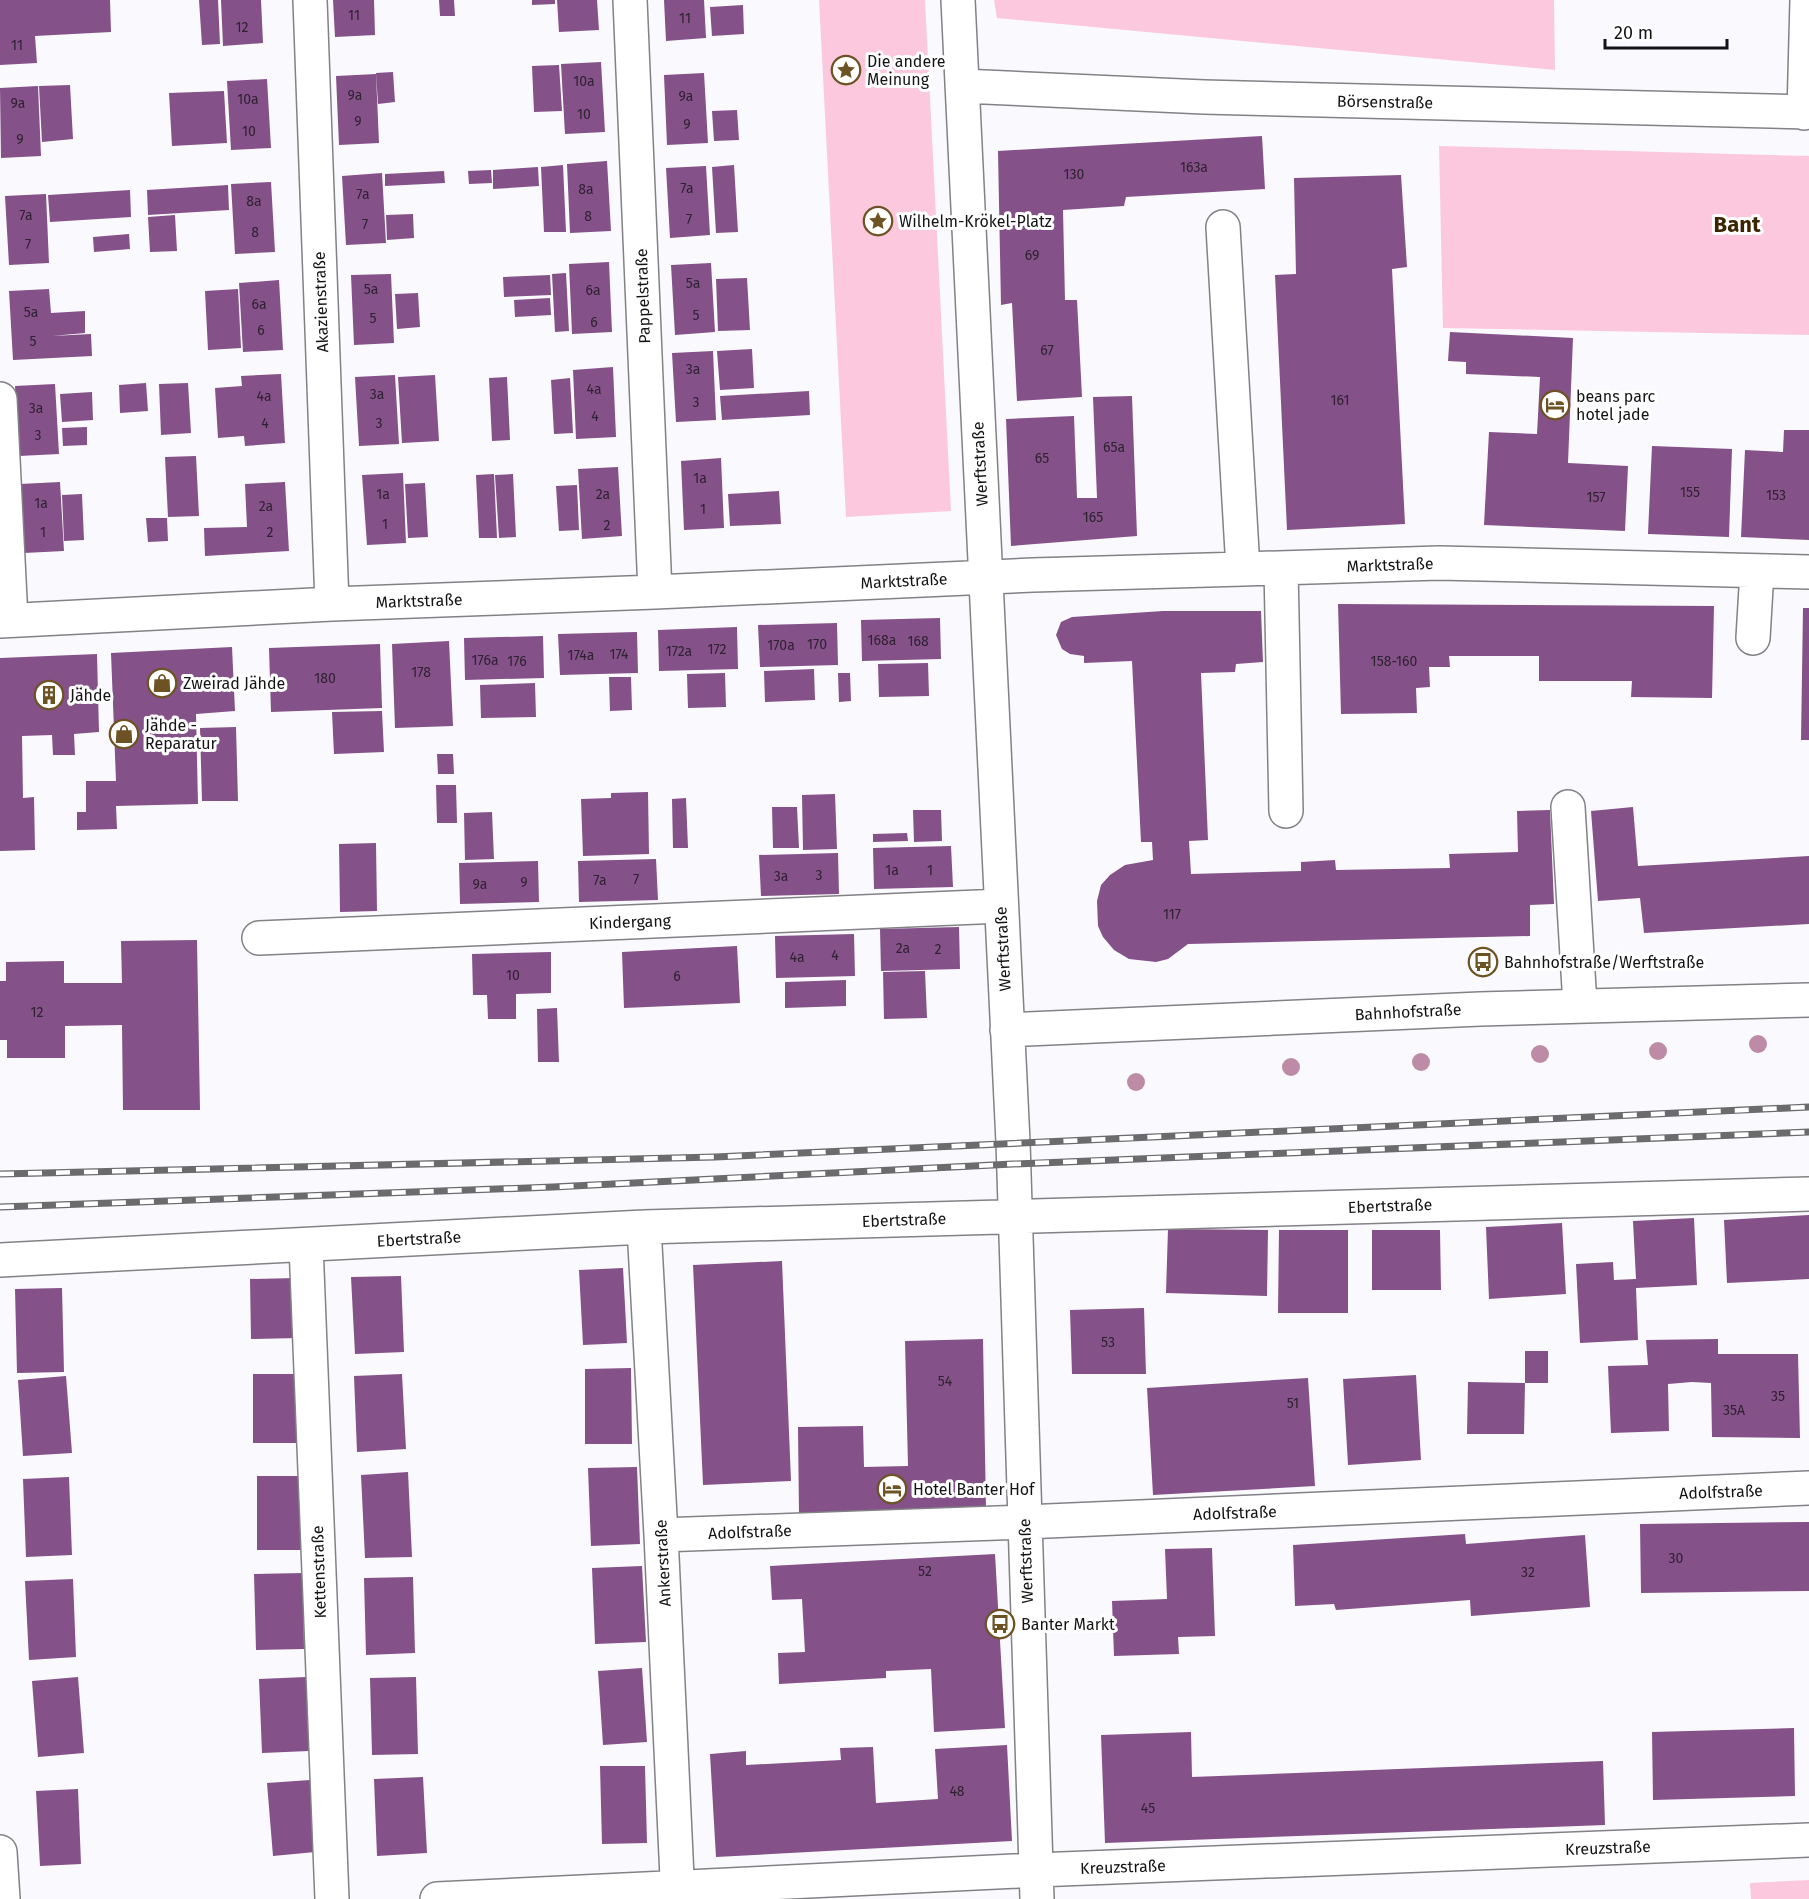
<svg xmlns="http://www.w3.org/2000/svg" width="1809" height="1899" viewBox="0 0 1809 1899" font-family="'Fira Sans',sans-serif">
<rect width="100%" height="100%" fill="#faf9fd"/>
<path fill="#fcc8de" d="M819,0H925L951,511L846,517Z
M994,0H1554L1555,70L997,18Z
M1439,146L1809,156V335L1443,328Z
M1809,1880V1899H1751L1750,1883Z"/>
<path fill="#845189" d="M0,0H110L111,32L35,36L37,63L0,65Z
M199,0H218L220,44L202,45Z
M221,0H261L263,43L223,46Z
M333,0H374L375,35L335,37Z
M439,0H454L455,16H440Z
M532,0H555V4L532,5Z
M557,0H597L599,30L559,32Z
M664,0H704L706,38L666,41Z
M743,5L744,34L712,36L710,7Z
M601,62L605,132L565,134L561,64Z
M559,65L562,111L534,112L532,66Z
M393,72L395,102L378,104L376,73Z
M704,73L708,143L667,145L664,75Z
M376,74L379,143L339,145L336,76Z
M267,79L271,148L231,150L227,81Z
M70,85L73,139L42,142L39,86Z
M38,86L41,156L1,158L0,88Z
M224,91L227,143L172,146L169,93Z
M737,110L739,140L714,141L712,111Z
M1262,136L1265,189L1126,197L1124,206L1063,210L1065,300H1077L1082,397L1017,401L1012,303L1001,305L998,151Z
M607,161L611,231L570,233L567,164Z
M563,165L566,232H544L541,167Z
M734,165L738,232L716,233L712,167Z
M706,166L710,235L670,238L666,168Z
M538,167L539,186L493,189V170Z
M491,170L492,183L469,184L468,171Z
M444,171L445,183L385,186V174Z
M382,173L386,243L346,245L342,176Z
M1401,175L1407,267L1392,269L1405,524L1287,530L1275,275L1296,274L1294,178Z
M271,182L275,252L235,254L231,184Z
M228,185L229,210L148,215L147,190Z
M130,190L131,217L50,222L48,195Z
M46,194L49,263L9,265L5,196Z
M413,214L414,238L387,240L386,215Z
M175,215L177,251L150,252L148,217Z
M129,234L130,249L94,252L93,237Z
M609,262L612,332L572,334L569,264Z
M711,263L715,332L675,335L671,265Z
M566,273L569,331L555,332L552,274Z
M391,274L394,343L354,345L351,275Z
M550,275L551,295L504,297L503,277Z
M747,278L750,330L718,331L716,279Z
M279,280L283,350L243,352L239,283Z
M49,289L51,313L85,311V333L52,336L91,334L92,356L13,360L9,291Z
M238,289L241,348L208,350L205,291Z
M418,293L420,327L397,329L395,294Z
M550,298L551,315L515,317L514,300Z
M1450,332L1573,338L1568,463L1628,466L1625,531L1484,525L1489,432L1537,434L1540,377L1466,374V362L1448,361Z
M752,349L754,388L720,390L717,351Z
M713,351L716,420L676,422L672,353Z
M613,367L616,437L576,439L573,370Z
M281,374L285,443L245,446L244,436L218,438L215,388L242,386L241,376Z
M395,375L399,444L359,446L355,377Z
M435,375L439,441L402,443L398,377Z
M507,377L510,440L492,441L489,378Z
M570,378L573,433L554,434L551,380Z
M146,383L148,411L120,413L119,385Z
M188,383L191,433L161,435L159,384Z
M55,384L59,454L19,456L15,386Z
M809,391L810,415L722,420L720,396Z
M92,392L93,420L62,422L60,394Z
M1132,396L1137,536L1011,546L1006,419L1074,416L1077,498H1097L1093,397Z
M87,427V445L63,446L62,428Z
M1784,430H1809V540L1741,537L1745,450L1783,452Z
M1652,446L1732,449L1729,537L1648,534Z
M196,456L199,516L168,517L165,457Z
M721,458L724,528L684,530L681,461Z
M618,467L622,536L582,539L578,469Z
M403,473L406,543L367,545L362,475Z
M494,474L497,538H479L476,475Z
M513,474L516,537L499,538L495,475Z
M60,482L64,551L24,553L20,484Z
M285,482L289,551L205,556L204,528L247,527L245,484Z
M425,483L428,537L408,538L405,484Z
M577,485L579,530L559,531L556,486Z
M779,491L781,524L730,526L728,494Z
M82,494L84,540L64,541L62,495Z
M146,518H167L168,541L148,542Z
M1338,604L1714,606L1712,698L1631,697L1632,681H1539V656H1449L1450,667H1429L1430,687L1416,688L1417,713L1341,714Z
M1803,608H1809V740H1801Z
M1163,611H1261L1263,662L1236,664L1235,672L1201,673L1208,840L1189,841L1191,874L1301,871V862L1335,860L1336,870L1450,868L1449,854L1518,852L1517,811L1550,810L1554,904L1530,905V936L1188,944L1168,959L1156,962L1129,959L1114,950L1103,937L1098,926L1097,901L1101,885L1110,875L1125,865L1153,860L1152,842H1141L1132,661L1084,663V656L1070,654L1062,649L1056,635L1061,622L1072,617Z
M940,618L941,659L862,661L861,620Z
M837,623L838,665L760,667L758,625Z
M737,627L738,669L659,671L658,630Z
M637,632L638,673L560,675L558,634Z
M543,636L544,678L465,680L464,638Z
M449,641L453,726L395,728L392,644Z
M380,644L382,708L271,712L269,648Z
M232,647L235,711L196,714L198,804L116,806L117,829L77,830V812H86V781H116L111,653Z
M97,654L99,732L74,734L75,755H53L52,735L22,736L23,798L34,797L35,850L0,851V658Z
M928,663L929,696L879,697L878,664Z
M814,669L815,700L765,702L764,671Z
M725,673L726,707L688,708L687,674Z
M838,673H850L851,701L839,702Z
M609,677H631L632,710L610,711Z
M535,683L536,717L481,718L480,685Z
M382,711L384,752L334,754L332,712Z
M236,727L238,801H202L200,728Z
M437,754H453L454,774H438Z
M436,785H456L457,823H437Z
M648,792L649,854L583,856L581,799L611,798V793Z
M835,794L837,849L803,850L802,795Z
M686,798L688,848H673L672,799Z
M772,807H797L799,848H773Z
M1633,807L1638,866L1809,856V924L1644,933L1640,898L1598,901L1591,811Z
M913,810H941L942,841L914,842Z
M492,812L494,859L465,860L464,813Z
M907,833L908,841L873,842V834Z
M376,843L377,911L340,912L339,844Z
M951,846L953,887L874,889L873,848Z
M838,853L839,894L761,896L759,855Z
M656,859L658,900L579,902L578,861Z
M538,861L539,902L460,904L459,863Z
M959,927L960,969L881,971L880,929Z
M854,934L855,976L776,978L775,936Z
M197,940L200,1110H123L122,1025L65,1026V1058H7V1040H0V981H6V962L64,961V983H122L121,941Z
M737,946L740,1003L624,1008L622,952Z
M551,952V993L516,994V1019H488L487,995H473L472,954Z
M925,971L927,1018L884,1019L883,972Z
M846,980V1006L785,1008V982Z
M557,1008L559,1062H538L537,1009Z
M1809,1215V1279L1727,1283L1724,1220Z
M1694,1218L1697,1285L1636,1288L1638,1340L1580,1343L1576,1264L1613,1262L1614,1280L1636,1279L1633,1221Z
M1562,1223L1566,1294L1489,1299L1486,1227Z
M1168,1229L1268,1230L1267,1296L1166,1293Z
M1279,1230H1348V1313H1278Z
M1372,1230H1440L1441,1290H1372Z
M782,1261L791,1481L703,1485L693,1265Z
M623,1268L627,1343L583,1345L579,1270Z
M401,1276L404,1352L355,1354L351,1277Z
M297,1278L299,1338L251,1339L250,1279Z
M62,1288L64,1372L17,1373L15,1289Z
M1144,1308L1146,1374H1072L1070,1310Z
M983,1339L986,1511L799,1514L798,1427L863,1426L864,1467L908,1466L905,1341Z
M1718,1339V1354H1798L1800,1438L1712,1437L1711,1383L1692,1382L1668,1384L1669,1431L1611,1433L1608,1366L1648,1365L1646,1340Z
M1525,1351H1548V1383H1525L1524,1434H1467L1468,1382L1525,1383Z
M631,1368L632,1444H585V1369Z
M253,1374H298L299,1443H253Z
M402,1374L406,1449L357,1452L354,1376Z
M1416,1375L1421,1460L1348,1465L1343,1379Z
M66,1376L72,1453L23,1456L18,1380Z
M1308,1378L1315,1486L1153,1495L1147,1388Z
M637,1467L640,1544L591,1546L588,1468Z
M408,1472L412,1557L365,1558L361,1475Z
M257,1476H304V1550H257Z
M69,1477L72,1555L26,1557L23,1479Z
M1809,1522V1591L1641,1593L1640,1524Z
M1465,1534L1466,1544L1585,1535L1590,1607L1471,1616L1470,1600L1336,1610L1334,1604L1295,1606L1293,1545Z
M1212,1548L1215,1636L1178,1637L1179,1654L1114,1656L1112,1601L1167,1599L1165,1549Z
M995,1554L1005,1728L934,1732L931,1669L886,1671V1678L779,1684L778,1653L805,1652L802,1599L772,1600L770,1566Z
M642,1566L646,1642L595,1644L592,1568Z
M303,1573L304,1649L256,1650L254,1574Z
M413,1577L415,1653L366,1655L364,1578Z
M73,1579L76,1657L29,1660L25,1581Z
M642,1668L647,1742L603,1745L598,1671Z
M78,1677L84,1753L38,1757L32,1681Z
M306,1677L309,1751L262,1753L259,1679Z
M416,1677L418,1754L372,1755L370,1678Z
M1794,1728L1795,1796L1653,1800L1652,1732Z
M1191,1732L1192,1777L1603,1761L1605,1825L1105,1843L1101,1735Z
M1007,1745L1012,1841L716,1857L710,1754L746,1751V1765L841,1760L840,1748L873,1747L876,1803L938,1799L935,1749Z
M600,1766H645L647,1843L602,1844Z
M423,1777L427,1853L377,1856L374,1779Z
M310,1780L315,1852L273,1856L267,1783Z
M78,1789L81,1864L40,1866L36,1791Z"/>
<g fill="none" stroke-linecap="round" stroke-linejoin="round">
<g stroke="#828185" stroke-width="36">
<path id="minor" d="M310,0L332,604
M630,0L655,592
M958,0L1013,1142L1037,1899
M962,86L1204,97L1809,112
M1804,113L1807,0
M1223,227L1243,569
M0,399L11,620
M1281,568L1286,811
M0,621L332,604L655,592L1033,575L1243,569L1439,563L1809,572
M1753,638L1757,571
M1568,807L1580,1005
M259,938L1001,906
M1007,1030L1480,1009L1809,1000
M644,1227L661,1535L678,1899
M306,1245L332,1899
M0,1260L644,1227L1809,1194
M661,1535L1025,1522L1809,1488
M0,1852L3,1899
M437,1899L1036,1870L1809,1840"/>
</g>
<use href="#minor" stroke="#fff" stroke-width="33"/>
<g stroke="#6b6a6d" stroke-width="7">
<path id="rail" d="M0,1174L715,1157L1809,1107
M0,1207L553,1187L1013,1164L1809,1132"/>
</g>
<use href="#rail" stroke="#fff" stroke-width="4.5" stroke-dasharray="14" stroke-linecap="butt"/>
</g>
<g fill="#be8ba7">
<circle cx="1758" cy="1044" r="9"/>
<circle cx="1658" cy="1051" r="9"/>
<circle cx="1540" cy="1054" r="9"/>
<circle cx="1421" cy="1062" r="9"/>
<circle cx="1291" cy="1067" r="9"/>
<circle cx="1136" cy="1082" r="9"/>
</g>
<defs>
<g id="sight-ring" transform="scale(1.5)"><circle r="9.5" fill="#fff" stroke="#6d5224" stroke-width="1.5"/><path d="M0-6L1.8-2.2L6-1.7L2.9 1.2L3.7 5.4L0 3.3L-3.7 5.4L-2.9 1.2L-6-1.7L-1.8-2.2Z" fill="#6d5224"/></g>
<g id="hotel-ring" transform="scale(1.5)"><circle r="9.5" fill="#fff" stroke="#6d5224" stroke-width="1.5"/><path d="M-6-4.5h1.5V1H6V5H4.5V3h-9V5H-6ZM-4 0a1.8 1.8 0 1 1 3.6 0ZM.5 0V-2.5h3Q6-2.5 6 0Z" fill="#6d5224"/></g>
<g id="shop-ring" transform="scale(1.5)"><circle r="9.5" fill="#fff" stroke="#6d5224" stroke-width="1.5"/><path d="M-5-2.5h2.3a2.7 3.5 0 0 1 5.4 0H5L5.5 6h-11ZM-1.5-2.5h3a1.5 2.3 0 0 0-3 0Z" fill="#6d5224"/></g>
<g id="building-ring" transform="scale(1.5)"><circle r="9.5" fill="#fff" stroke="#6d5224" stroke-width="1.5"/><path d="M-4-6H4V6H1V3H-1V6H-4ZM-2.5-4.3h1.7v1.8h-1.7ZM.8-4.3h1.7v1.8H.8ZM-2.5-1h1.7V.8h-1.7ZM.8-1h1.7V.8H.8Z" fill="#6d5224"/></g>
<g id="bus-ring" transform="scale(1.5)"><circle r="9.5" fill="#fff" stroke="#6d5224" stroke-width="1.5"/><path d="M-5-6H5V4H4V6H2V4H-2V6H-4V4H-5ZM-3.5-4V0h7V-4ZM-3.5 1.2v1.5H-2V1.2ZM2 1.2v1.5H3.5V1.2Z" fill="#6d5224"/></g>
</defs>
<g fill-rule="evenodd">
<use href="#sight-ring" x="846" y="70"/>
<use href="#sight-ring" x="878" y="221"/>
<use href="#hotel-ring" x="1555" y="405"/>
<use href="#shop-ring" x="162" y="683"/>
<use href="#building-ring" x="49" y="695"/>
<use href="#shop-ring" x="124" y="734"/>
<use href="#bus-ring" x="1483" y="962"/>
<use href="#hotel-ring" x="892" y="1489"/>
<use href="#bus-ring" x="1000" y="1624"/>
</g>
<g text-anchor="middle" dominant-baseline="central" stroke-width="6" stroke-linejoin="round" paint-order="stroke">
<g font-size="14" fill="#302232">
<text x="354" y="15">11</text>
<text x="685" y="18">11</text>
<text x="242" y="27">12</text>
<text x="17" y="45">11</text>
<text x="584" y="81">10a</text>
<text x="355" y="95">9a</text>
<text x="686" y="96">9a</text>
<text x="248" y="99">10a</text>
<text x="18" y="103">9a</text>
<text x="584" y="114">10</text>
<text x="358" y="121">9</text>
<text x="687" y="124">9</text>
<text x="249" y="131">10</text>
<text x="20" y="139">9</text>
<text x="1194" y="167">163a</text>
<text x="1074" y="174">130</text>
<text x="687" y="188">7a</text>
<text x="586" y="189">8a</text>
<text x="363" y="194">7a</text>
<text x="254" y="201">8a</text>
<text x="26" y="215">7a</text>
<text x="588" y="216">8</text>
<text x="689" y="219">7</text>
<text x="365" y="224">7</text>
<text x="255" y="232">8</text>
<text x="28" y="244">7</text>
<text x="1032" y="255">69</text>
<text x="693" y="283">5a</text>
<text x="371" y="289">5a</text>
<text x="593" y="290">6a</text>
<text x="259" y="304">6a</text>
<text x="31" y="312">5a</text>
<text x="696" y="315">5</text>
<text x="373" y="318">5</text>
<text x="594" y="322">6</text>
<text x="261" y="330">6</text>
<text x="33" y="341">5</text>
<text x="1047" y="350">67</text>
<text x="693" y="369">3a</text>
<text x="594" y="389">4a</text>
<text x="377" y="394">3a</text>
<text x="264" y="396">4a</text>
<text x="1340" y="400">161</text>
<text x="696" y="402">3</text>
<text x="36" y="408">3a</text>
<text x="595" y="416">4</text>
<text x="265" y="423">4</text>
<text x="379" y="423">3</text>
<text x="38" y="435">3</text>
<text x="1114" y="447">65a</text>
<text x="1042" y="458">65</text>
<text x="700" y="478">1a</text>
<text x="1690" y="492">155</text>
<text x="383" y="494">1a</text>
<text x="603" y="494">2a</text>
<text x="1776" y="495">153</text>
<text x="1596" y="497">157</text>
<text x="41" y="503">1a</text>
<text x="266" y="506">2a</text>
<text x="703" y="509">1</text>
<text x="1093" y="517">165</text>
<text x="385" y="524">1</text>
<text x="607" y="525">2</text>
<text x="43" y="532">1</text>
<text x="270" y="532">2</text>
<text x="882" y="640">168a</text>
<text x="918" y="641">168</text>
<text x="817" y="644">170</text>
<text x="781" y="645">170a</text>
<text x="717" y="649">172</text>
<text x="679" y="651">172a</text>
<text x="619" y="654">174</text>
<text x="581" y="655">174a</text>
<text x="485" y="660">176a</text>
<text x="517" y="661">176</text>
<text x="1394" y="661">158-160</text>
<text x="421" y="672">178</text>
<text x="325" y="678">180</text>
<text x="892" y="870">1a</text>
<text x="930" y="870">1</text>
<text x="819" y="875">3</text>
<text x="781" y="876">3a</text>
<text x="636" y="879">7</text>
<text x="600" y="880">7a</text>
<text x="524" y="882">9</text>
<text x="480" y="884">9a</text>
<text x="1172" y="914">117</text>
<text x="903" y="948">2a</text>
<text x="938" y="949">2</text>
<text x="835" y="955">4</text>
<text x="797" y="957">4a</text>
<text x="513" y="975">10</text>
<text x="677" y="976">6</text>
<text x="37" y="1012">12</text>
<text x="1108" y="1342">53</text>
<text x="945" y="1381">54</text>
<text x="1778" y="1396">35</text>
<text x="1293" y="1403">51</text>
<text x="1734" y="1410">35A</text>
<text x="1676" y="1558">30</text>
<text x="925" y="1571">52</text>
<text x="1528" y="1572">32</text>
<text x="957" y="1791">48</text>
<text x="1148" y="1808">45</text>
</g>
<g font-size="16" fill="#141315" stroke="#fff" text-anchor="start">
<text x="867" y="61">Die andere<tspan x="867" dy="18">Meinung</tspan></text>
<text x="899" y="221">Wilhelm-Krökel-Platz</text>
<text x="1576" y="396">beans parc<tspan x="1576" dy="18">hotel jade</tspan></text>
<text x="183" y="683">Zweirad Jähde</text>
<text x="70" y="695">Jähde</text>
<text x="145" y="725">Jähde -<tspan x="145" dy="18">Reparatur</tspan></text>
<text x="1504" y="962">Bahnhofstraße/Werftstraße</text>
<text x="913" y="1489">Hotel Banter Hof</text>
<text x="1021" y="1624">Banter Markt</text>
</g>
<g font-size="16" fill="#141315" stroke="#fff">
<text transform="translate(1385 102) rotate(1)">Börsenstraße</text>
<text transform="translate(643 296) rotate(-92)">Pappelstraße</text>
<text transform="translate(321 302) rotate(-92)">Akazienstraße</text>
<text transform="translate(980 464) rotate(-93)">Werftstraße</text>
<text transform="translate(1390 565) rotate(-2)">Marktstraße</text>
<text transform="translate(904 581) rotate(-3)">Marktstraße</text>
<text transform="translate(419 601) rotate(-2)">Marktstraße</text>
<text transform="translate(630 922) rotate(-2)">Kindergang</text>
<text transform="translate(1003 949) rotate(-93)">Werftstraße</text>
<text transform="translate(1408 1012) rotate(-3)">Bahnhofstraße</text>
<text transform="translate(1390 1206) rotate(-2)">Ebertstraße</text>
<text transform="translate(904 1220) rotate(-2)">Ebertstraße</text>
<text transform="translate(419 1239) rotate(-3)">Ebertstraße</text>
<text transform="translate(1721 1492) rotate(-2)">Adolfstraße</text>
<text transform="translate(1235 1513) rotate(-2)">Adolfstraße</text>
<text transform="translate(750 1532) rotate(-2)">Adolfstraße</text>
<text transform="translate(1026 1561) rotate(-92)">Werftstraße</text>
<text transform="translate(663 1563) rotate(-93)">Ankerstraße</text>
<text transform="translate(319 1572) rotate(-92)">Kettenstraße</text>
<text transform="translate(1608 1848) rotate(-2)">Kreuzstraße</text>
<text transform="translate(1123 1867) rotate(-2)">Kreuzstraße</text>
</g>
<g font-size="22" font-weight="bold" fill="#3a2500" stroke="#fff">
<text x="1737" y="224">Bant</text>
</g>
</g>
<path d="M1605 39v9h122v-9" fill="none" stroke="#141315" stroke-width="3"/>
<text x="1614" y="39" font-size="18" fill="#141315" stroke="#ffffff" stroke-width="4.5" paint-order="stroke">20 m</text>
</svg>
